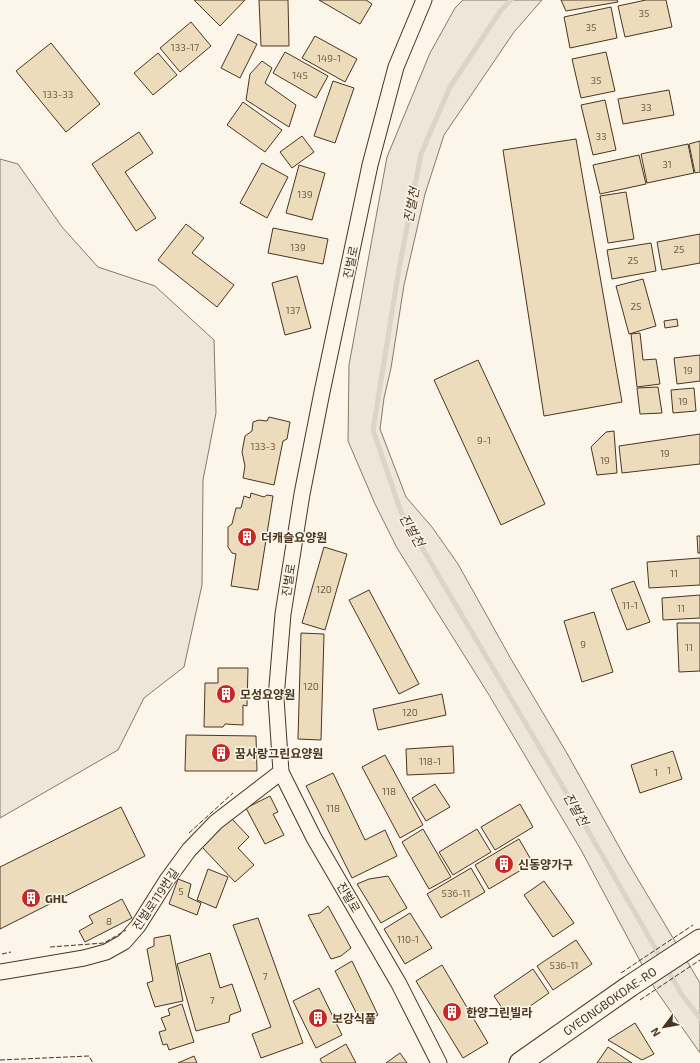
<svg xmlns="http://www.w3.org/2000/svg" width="700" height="1063" viewBox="0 0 700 1063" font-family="'Exo 2','Noto Sans KR',sans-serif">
<rect width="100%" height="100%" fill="#fbf6e9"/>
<path fill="#ede6d9" stroke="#887966" d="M463,0H542L514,32L444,135L425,194L404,285L391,368L384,398L380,429L406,497L432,527L458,564L511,659L568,755L627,861L700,983V1053L655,989L581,850L489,695L397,548L375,504L348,441L349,365L387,157L430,53L455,8Z
M0,159L18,164L62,227L98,267L155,286L214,340L216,413L203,480L202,585L184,667L144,698L118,750L0,818Z"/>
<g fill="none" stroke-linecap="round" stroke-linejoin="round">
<path stroke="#dcd4c6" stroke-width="5" d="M511,0L501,10L450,87L421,154L399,269L373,430L401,512L563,787L662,960
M666,967L682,995L700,1018"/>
</g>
<path fill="#ecdcbc" stroke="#4a3520" d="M194,0H245L220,26Z
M259,0H288L289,46H261Z
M319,0H366L372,4L360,24Z
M561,0H617L618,2L566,11Z
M646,0H666L672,27L625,37L618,6Z
M611,7L617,38L570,48L564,17Z
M191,22L211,46L180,72L160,48Z
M238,34L257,44L240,78L221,68Z
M315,36L357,59L345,82L302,58Z
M51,43L100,104L66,132L16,71Z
M285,52L328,76L316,98L273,73Z
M606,52L615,91L581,98L572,59Z
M158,53L177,75L153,95L134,73Z
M262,61L272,68L265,83L296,105L289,127L246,100L250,74Z
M333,81L354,88L335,143L314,136Z
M669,90L674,115L623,124L618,99Z
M605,100L616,150L593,155L581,105Z
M243,102L282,130L265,152L227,125Z
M139,132L153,153L125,172L156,218L136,231L92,164Z
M302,136L314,152L292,168L280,152Z
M576,139L622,402L544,416L503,150Z
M700,141V172L695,173L689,144Z
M688,144L694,173L647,183L641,154Z
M639,155L646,184L600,194L593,165Z
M262,163L288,177L267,218L240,203Z
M299,165L325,173L312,220L286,213Z
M626,192L634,239L608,243L600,196Z
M186,224L204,238L192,253L234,285L217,307L158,260Z
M273,228L328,239L323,264L268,253Z
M700,234V263L662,270L657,242Z
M651,243L656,271L612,279L607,250Z
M297,276L311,328L285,335L272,283Z
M643,279L656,326L629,334L616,286Z
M677,319L678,326L665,328L664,321Z
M640,333L643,360L656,359L660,384L637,387L631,334Z
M700,355V381L677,384L674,358Z
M478,360L545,504L501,525L434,380Z
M658,387L662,413L640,414L637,388Z
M694,388L696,411L673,413L671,390Z
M269,417L290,422L287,439L283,441L274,485L243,478L245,466L242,452L245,436L252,431L253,422L259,420L267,421Z
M614,431L617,473L597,475L591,447L606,432Z
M700,434V464L622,473L619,446Z
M251,493L264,497L267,495L273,496L258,590L231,586L236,554L232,553L228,547V527L232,524L236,508H241L244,496L250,498Z
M697,536H700V553H698Z
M324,547L347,554L325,630L302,623Z
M700,558V585L649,588L647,562Z
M634,581L650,622L627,630L611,589Z
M369,590L419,684L399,694L349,600Z
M700,595V618L663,620L662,598Z
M594,612L613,672L582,682L564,621Z
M677,623H700V671L679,672Z
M301,633L324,634L321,740L298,739Z
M218,668H248L247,706L243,705V725L225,724L223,727H204L205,683H218Z
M442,694L446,715L378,730L373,709Z
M186,735L256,736L257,771H185Z
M453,746L454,773L407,775L406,749Z
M673,751L682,779L640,793L631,765Z
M385,755L423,825L400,838L362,767Z
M333,773L365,840L385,830L397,856L352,878L306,786Z
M435,784L450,807L426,821L412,798Z
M270,796L278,812L273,814L284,835L265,844L246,808Z
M520,804L533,827L495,850L481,827Z
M121,807L145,856L0,929V867Z
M231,818L249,837L238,848L254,865L235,882L201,846Z
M423,829L451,877L429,889L402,842Z
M477,829L491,852L453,875L439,852Z
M519,839L533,863L489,889L475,865Z
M471,868L485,892L441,918L427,894Z
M208,869L228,877L216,908L197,900Z
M388,876L407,908L381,923L357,884L369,879Z
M178,879L191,884L188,897L201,903L197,915L169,904Z
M544,881L574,923L553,937L524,895Z
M122,899L132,918L85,942L79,931L93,923L89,916Z
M328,906L351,948L341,956L331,959L308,915L320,913Z
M410,913L432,948L405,964L384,929Z
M258,918L303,1043L261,1058L252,1034L271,1027L233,925Z
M170,935L183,1001L155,1007L147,983L153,981L147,949L154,946V938Z
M576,940L592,964L553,990L537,966Z
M210,953L220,988L232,984L241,1011L230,1015L229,1022L196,1031L177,964Z
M352,961L378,1015L362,1024L335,971Z
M442,965L488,1043L463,1058L416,981Z
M533,969L549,993L510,1020L494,996Z
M319,988L342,1035L316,1048L293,1001Z
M182,1004L194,1042L169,1050L167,1044L163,1045L159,1032L166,1030L161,1018L170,1015L168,1009Z
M635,1023L654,1054L642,1060L608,1040Z
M346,1044L356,1063H322L320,1059Z
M608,1047L632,1063H597Z
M400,1053L407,1063H386Z
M194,1056L197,1063H178Z"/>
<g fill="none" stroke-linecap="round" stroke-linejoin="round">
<g stroke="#4a3520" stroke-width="17">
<path id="street" d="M424,0L396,67L370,165L322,392L302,494L283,614L276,698L281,772L314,838L399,984L439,1063
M0,972L84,958L106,952L124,942L138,926L167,880L189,850L216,822L281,772"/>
</g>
<g stroke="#4a3520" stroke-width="23">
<g id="secondary">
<path id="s1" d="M520,1063L630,986L700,940"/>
</g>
</g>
<use href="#street" stroke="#fbf6e9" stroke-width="15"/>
<use href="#secondary" stroke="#fbf6e9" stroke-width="21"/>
<path stroke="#4a3520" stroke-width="1" stroke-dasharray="5 2" stroke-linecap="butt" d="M189,833L233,793
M50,947L104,943L126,930
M2,954L11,952
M621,973L693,925
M640,1000L700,960
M0,1060L89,1056L93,1063"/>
</g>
<defs>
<g id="building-disc" transform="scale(1)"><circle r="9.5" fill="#c62828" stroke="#fbf6e9"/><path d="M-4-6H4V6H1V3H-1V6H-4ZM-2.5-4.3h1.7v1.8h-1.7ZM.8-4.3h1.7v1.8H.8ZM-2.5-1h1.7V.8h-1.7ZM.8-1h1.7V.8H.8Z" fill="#fff"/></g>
</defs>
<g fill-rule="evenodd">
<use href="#building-disc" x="247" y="537"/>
<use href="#building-disc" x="226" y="694"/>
<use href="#building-disc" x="221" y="753"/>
<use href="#building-disc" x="504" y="864"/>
<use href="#building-disc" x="31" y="898"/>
<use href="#building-disc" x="452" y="1012"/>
<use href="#building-disc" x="318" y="1018"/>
</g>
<g text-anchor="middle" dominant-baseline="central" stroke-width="3" stroke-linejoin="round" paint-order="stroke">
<g font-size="10" fill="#725f47">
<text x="644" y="13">35</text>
<text x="591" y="27">35</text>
<text x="185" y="47">133-17</text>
<text x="329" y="58">149-1</text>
<text x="300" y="75">145</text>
<text x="596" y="80">35</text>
<text x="58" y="94">133-33</text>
<text x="646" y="107">33</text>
<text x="601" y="136">33</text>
<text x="667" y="164">31</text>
<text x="305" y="194">139</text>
<text x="298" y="247">139</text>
<text x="679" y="249">25</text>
<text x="633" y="260">25</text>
<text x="636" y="306">25</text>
<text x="293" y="310">137</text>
<text x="688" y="370">19</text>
<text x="683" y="401">19</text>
<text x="484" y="440">9-1</text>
<text x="263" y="446">133-3</text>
<text x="665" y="453">19</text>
<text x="605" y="460">19</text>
<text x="674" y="573">11</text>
<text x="324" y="589">120</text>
<text x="630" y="605">11-1</text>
<text x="681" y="608">11</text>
<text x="583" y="644">9</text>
<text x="689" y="647">11</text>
<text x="311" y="686">120</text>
<text x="410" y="712">120</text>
<text x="430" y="761">118-1</text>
<text x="669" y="770">1</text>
<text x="656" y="772">1</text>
<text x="389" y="791">118</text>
<text x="333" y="808">118</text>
<text x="181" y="891">5</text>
<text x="456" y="893">536-11</text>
<text x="109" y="921">8</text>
<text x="408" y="939">110-1</text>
<text x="564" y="965">536-11</text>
<text x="265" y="976">7</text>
<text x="212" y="1000">7</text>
</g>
<g font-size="12" fill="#4a3520" stroke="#fbf6e9">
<text transform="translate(350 262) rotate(-78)">진벌로</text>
<text transform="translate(288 580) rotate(-81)">진벌로</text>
<text transform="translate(349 897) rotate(59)">진벌로</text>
<text transform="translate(155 899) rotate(-56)">진벌로119번길</text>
<text stroke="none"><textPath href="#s1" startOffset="109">GYEONGBOKDAE-RO</textPath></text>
</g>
<g font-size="12" font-weight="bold" fill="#4a3520" stroke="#fbf6e9" text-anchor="start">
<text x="261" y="537">더캐슬요양원</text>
<text x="240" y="694">모성요양원</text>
<text x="235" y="753">꿈사랑그린요양원</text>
<text x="518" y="864">신동양가구</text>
<text x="45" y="898">GHL</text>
<text x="466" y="1012">한양그린빌라</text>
<text x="332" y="1018">보강식품</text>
</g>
<g font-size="13" font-style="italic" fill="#4a3520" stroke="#fbf6e9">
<text transform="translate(411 205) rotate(-79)">진벌천</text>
<text transform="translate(412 530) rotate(60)">진벌천</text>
<text transform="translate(576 809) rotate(60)">진벌천</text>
</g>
</g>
<g transform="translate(664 1027) rotate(238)" stroke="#fbf6e9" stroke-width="3" paint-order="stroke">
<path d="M0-3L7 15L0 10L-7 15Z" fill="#4a3520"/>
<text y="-6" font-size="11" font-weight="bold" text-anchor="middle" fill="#4a3520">N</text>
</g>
</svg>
